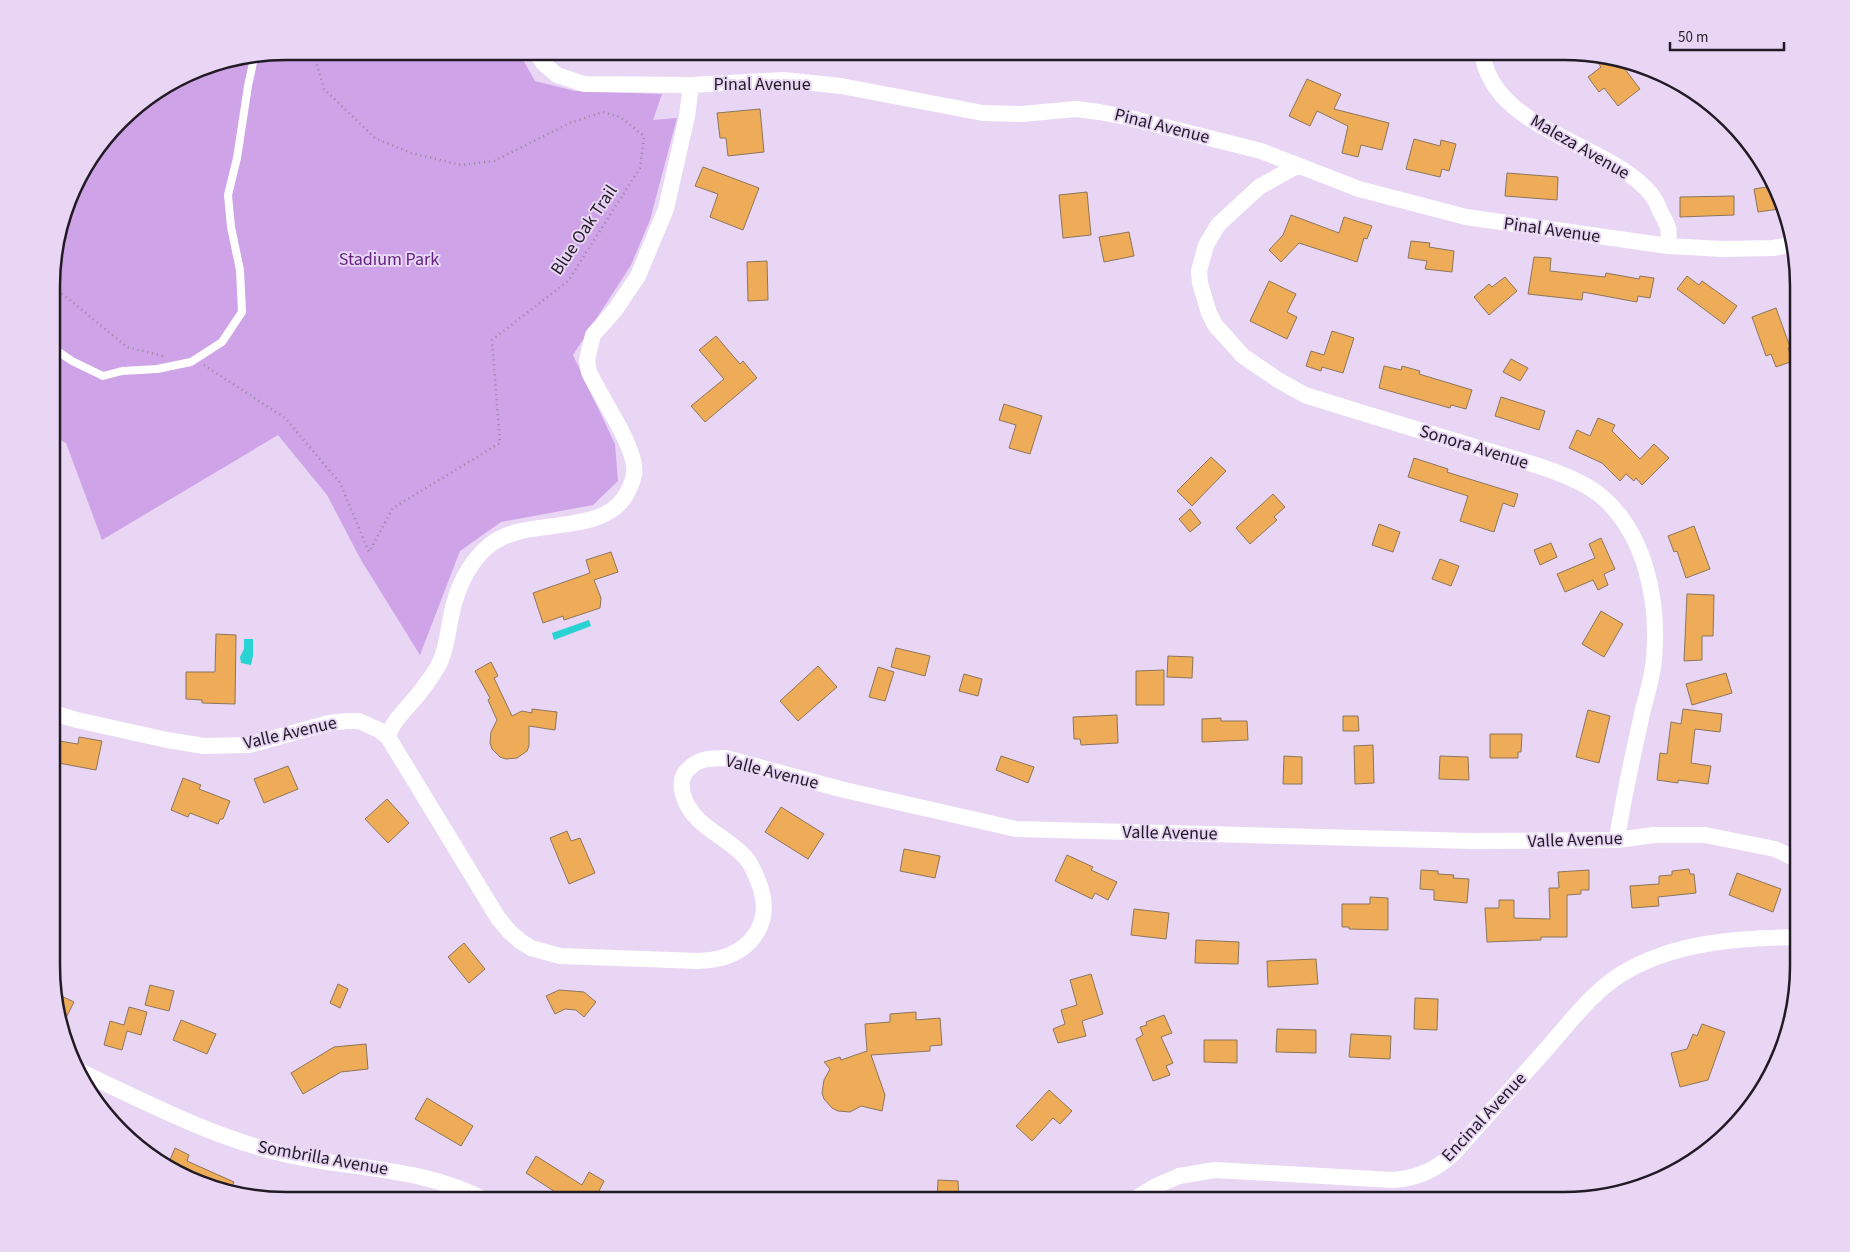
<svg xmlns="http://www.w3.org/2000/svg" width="1850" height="1252" viewBox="0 0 1850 1252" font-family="'Source Sans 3',sans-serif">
<rect width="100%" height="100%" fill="#e9d6f5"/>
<path fill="#cea3e7" d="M286,51H518L535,81L575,91L662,94L653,120L677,118L650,220L631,265L573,355L615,444L618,481L593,505L501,522L460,551L420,655L361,560L327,495L278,435L102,540L66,443L53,436V256L76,182L131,110L197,69Z"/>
<path fill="#29d2d3" d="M589,620L591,626L554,640L552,633Z
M244,639H253V656L251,665L241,663L240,657L244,649Z"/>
<path fill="#efac58" stroke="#8c755c" d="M1593,56L1618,60L1640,89L1618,106L1604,88L1599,92L1588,77L1601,67Z
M1307,79L1341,94L1334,109L1389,123L1382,150L1361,145L1358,157L1342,153L1348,126L1317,111L1310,126L1289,116Z
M760,109L764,152L728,156L726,138H720L717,113Z
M1414,139L1440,146L1441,140L1456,144L1449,171L1442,169L1440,177L1406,169Z
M703,167L759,188L743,230L710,217L718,194L695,186Z
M1507,173L1558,177L1557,200L1505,196Z
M1773,186L1779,209L1758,212L1754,189Z
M1087,192L1091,235L1063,238L1059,195Z
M1734,196V215L1680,217V197Z
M1291,215L1339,233L1344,217L1372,226L1367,239L1364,238L1357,262L1299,243L1281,262L1269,250L1283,235Z
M1129,232L1134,256L1104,262L1099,237Z
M1411,241L1430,243L1429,247L1454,251L1452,272L1425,269L1427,261L1408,258Z
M1534,257L1551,258L1550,271L1605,277L1606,273L1639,279L1640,276L1654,278L1650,298L1638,296L1637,302L1583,292L1582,300L1528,294Z
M767,261L768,300L748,301L747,262Z
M1687,276L1699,285L1702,281L1737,306L1724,324L1677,289Z
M1505,277L1517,291L1489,315L1474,297L1489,284L1492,287Z
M1269,281L1296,294L1287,312L1297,317L1287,339L1250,321Z
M1776,308L1790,347L1788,348L1793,361L1776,367L1771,354L1766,356L1752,317Z
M1332,331L1354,338L1343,373L1322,367L1321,371L1306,366L1311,351L1324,355Z
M716,336L740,364L743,361L757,378L705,422L691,406L724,379L699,350Z
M1511,359L1528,368L1520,381L1503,372Z
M1384,366L1401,370L1402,366L1420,371L1419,374L1472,390L1466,409L1451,405L1450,408L1379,388Z
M1501,397L1545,411L1539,430L1495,416Z
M1004,404L1042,416L1030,454L1009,448L1016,425L999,420Z
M1598,418L1615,425L1612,431L1640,459L1654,444L1669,458L1642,485L1636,478L1634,481L1626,474L1620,481L1602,463L1569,448L1577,430L1590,436Z
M1211,457L1226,471L1192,506L1177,491Z
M1414,458L1448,469L1447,472L1453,474L1518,494L1514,507L1503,503L1494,532L1460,521L1468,496L1408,477Z
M1273,494L1285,507L1274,517L1277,520L1250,544L1236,528Z
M1190,509L1201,523L1190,532L1179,519Z
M1379,524L1400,532L1393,552L1372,545Z
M1694,526L1710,569L1686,578L1677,551L1674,552L1668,536Z
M1601,538L1615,569L1604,574L1608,585L1598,590L1593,580L1565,592L1557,574L1595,558L1589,544Z
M1551,543L1557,557L1540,565L1534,550Z
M611,552L618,572L594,580L601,598L600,608L564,620L563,616L543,623L533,593L590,573L586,560Z
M1440,559L1459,566L1451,586L1432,579Z
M1687,594L1714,595L1713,636H1702V660L1684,661Z
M1601,611L1623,624L1604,657L1582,644Z
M216,634L236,635L235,704L202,703V700L186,699V672H215Z
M896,648L930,656L925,676L891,667Z
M1168,656L1193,657L1192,678L1167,677Z
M491,662L498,676L494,678L512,716L522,711L532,713V709L557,712L555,730L529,726V746L527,751L517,758L506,759L500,757L492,749L490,743L491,732L497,720L488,700L490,698L475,671Z
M818,666L837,687L798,721L780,701Z
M878,667L894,672L885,701L869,697Z
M1164,670V705H1136V671Z
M1726,673L1732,693L1692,705L1686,684Z
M964,674L982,679L978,696L959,691Z
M1683,709L1722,714L1720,732L1695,729L1691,763L1711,766L1708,784L1678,780V783L1657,780L1660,753L1667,754L1671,722L1681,724Z
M1588,710L1610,716L1599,763L1576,757Z
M1117,715L1118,743L1081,745L1080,739H1074L1073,717Z
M1343,716H1358L1359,731H1343Z
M1221,718V721H1247L1248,740L1202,742V719Z
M1490,734H1522L1521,752H1518V758H1490Z
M79,737L102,741L96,770L53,762V740L78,744Z
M1373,745L1374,783L1355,784L1354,746Z
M1001,756L1034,767L1028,783L996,770Z
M1284,756L1302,757V784H1283Z
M1440,756L1468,757L1469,780L1439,779Z
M288,766L298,789L264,803L254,779Z
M183,778L201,785L199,789L230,801L223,819H220L218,824L190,813L188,817L171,810Z
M387,799L409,823L388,843L365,819Z
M781,807L824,834L808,859L765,832Z
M567,831L571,841L580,838L595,873L569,884L550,838Z
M904,849L940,856L935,878L900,871Z
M1067,855L1093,867L1091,870L1117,882L1108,900L1095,893L1092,899L1055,881Z
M1689,869L1690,874H1694L1696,893L1658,897L1659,906L1632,908L1630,886L1659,884V876L1672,875V871Z
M1421,870L1438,871V874L1454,875L1453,878L1469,879L1467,903L1434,900V890L1420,889Z
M1589,870V890H1581V894L1567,895V937H1541V940L1487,942L1485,908H1499V900H1514V918L1550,919L1549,888H1559L1558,872Z
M1737,873L1781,889L1773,912L1729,895Z
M1370,897L1388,898V930L1349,929V927H1342V904H1370Z
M1134,909L1169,913L1166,939L1131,935Z
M1196,940L1239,942L1238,964L1195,963Z
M464,943L485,969L469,983L448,957Z
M1316,959L1318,984L1268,987L1267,961Z
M1091,974L1103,1014L1082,1021L1086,1036L1058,1043L1053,1029L1065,1024L1061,1010L1077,1005L1070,980Z
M338,984L348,989L340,1008L330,1003Z
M150,985L174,991L169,1011L145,1005Z
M559,990L584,992L596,1002L584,1017L576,1010L565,1009L555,1014L546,996Z
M53,992L74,1002L63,1024L53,996Z
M1415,998L1438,999L1437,1030L1414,1029Z
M129,1007L147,1012L141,1035L127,1031L122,1050L104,1045L110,1021L124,1025Z
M916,1012V1020L940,1018L942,1045L930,1046V1051L871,1055L885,1095L882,1111L861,1106L850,1112L838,1111L832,1108L824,1099L822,1093L824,1080L830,1069L824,1062L840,1057L841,1060L867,1051L865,1024L890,1022V1014Z
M1164,1015L1172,1033L1161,1037L1173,1063L1166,1066L1170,1075L1153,1081L1136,1039L1143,1035L1140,1027L1147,1025L1146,1022Z
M181,1020L216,1034L207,1054L173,1040Z
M1702,1024L1725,1032L1708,1080L1680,1087L1671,1053L1687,1049L1693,1034L1697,1036Z
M1277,1029L1316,1030V1053L1276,1052Z
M1351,1034L1391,1036L1390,1059L1349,1057Z
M1204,1040H1237V1063L1204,1062Z
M366,1044L368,1069L341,1072L303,1094L291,1073L334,1047Z
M1049,1090L1072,1111L1060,1124L1053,1118L1032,1141L1016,1126Z
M427,1098L473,1126L461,1146L415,1119Z
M175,1148L189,1155L187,1161L234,1182L229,1191L211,1188L167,1167Z
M536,1156L582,1185L589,1172L604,1181L594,1201H569L526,1173Z
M938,1180L958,1181L959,1200H937Z"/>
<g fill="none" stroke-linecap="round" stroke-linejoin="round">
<path stroke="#94869c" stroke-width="2.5" stroke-dasharray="1 4" stroke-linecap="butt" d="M119,126L153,96
M53,289L65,296L127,347L163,356
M204,365L285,418L340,483L369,552L393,508L500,443L492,340L568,281L640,168L644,136L620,117L603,112L570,123L494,161L461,165L411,153L375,138L324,89L313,51"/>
<path stroke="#fff" stroke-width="8" d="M53,348L72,361L103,376L122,371L157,369L191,362L222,342L242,312L240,270L231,227L228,195L237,158L248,86L254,58"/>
<path stroke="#fff" stroke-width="16" d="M535,51L544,64L557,75L584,84L691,85L783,80L841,86L983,113L1022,114L1076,109L1099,112L1126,117L1261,151L1359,189L1466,217L1668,246L1723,249L1773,248L1790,245
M1482,51C1491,131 1607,141 1651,194C1655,199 1658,205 1660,211C1669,227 1670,228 1668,246
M1297,166L1259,187L1218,225L1206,245L1199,271L1200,283L1209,313L1215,325L1225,336L1243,356L1278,380L1305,395C1365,414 1425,432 1485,450C1519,460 1575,474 1601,496C1646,534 1659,602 1654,658C1653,677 1646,696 1642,714C1633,756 1623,797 1617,840
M53,713L77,720L167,740L204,746L249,745L329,723L347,721H359L379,730L388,737L498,918L509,931L520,941L531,948L560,956L698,961C705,961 713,960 721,958C753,949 771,922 761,889C757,878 753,866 746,858C726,835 691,826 683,794C681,787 681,779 685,773C696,758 710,758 726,758L840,789L1016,829L1473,841L1617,840L1654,835H1705L1775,849L1798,860
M388,737C391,724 402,713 411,703C420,693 436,672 441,660C449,640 449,617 456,597C462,578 474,557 491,544C528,515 608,539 629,489C634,478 636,471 633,460C624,428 603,402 589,372L587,360L593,335L615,310L638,276L666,209L687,116L691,85
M79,1071C146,1102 211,1137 284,1154C353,1170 421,1166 487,1201
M1133,1200L1156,1186L1179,1176L1215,1170L1393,1180C1418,1178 1436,1170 1454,1153C1486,1117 1518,1081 1550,1045C1574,1017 1598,985 1632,968C1683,941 1742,938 1798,937"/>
</g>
<g text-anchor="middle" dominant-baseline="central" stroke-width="4" stroke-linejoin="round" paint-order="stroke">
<g font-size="18" fill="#221b26" stroke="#e9d6f5">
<text x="762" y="84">Pinal Avenue</text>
<text transform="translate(1162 126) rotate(14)">Pinal Avenue</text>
<text transform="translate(1580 147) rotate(30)">Maleza Avenue</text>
<text transform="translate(584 230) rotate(-56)">Blue Oak Trail</text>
<text transform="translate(1552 230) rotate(8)">Pinal Avenue</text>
<text transform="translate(1474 447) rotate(17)">Sonora Avenue</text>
<text transform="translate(290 733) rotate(-13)">Valle Avenue</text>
<text transform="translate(772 772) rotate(14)">Valle Avenue</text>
<text transform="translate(1170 833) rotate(1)">Valle Avenue</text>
<text transform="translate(1575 840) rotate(-2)">Valle Avenue</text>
<text transform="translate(1484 1117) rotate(-47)">Encinal Avenue</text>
<text transform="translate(323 1158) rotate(10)">Sombrilla Avenue</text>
</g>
<g font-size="18" fill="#632282" stroke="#e9d6f5">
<text x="389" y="259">Stadium Park</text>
</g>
</g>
<path d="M0 0H1850V1252H0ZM286 60H1564A226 226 0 0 1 1790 286V966A226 226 0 0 1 1564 1192H286A226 226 0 0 1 60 966V286A226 226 0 0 1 286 60Z" fill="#e9d6f5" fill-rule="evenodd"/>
<path fill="none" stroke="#221b26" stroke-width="2.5" d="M286 60H1564A226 226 0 0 1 1790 286V966A226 226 0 0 1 1564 1192H286A226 226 0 0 1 60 966V286A226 226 0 0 1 286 60Z"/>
<path d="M1670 42v8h114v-8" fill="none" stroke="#221b26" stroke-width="2.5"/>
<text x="1678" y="42" font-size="15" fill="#221b26" stroke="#e9d6f5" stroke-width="4" paint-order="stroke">50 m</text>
</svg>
